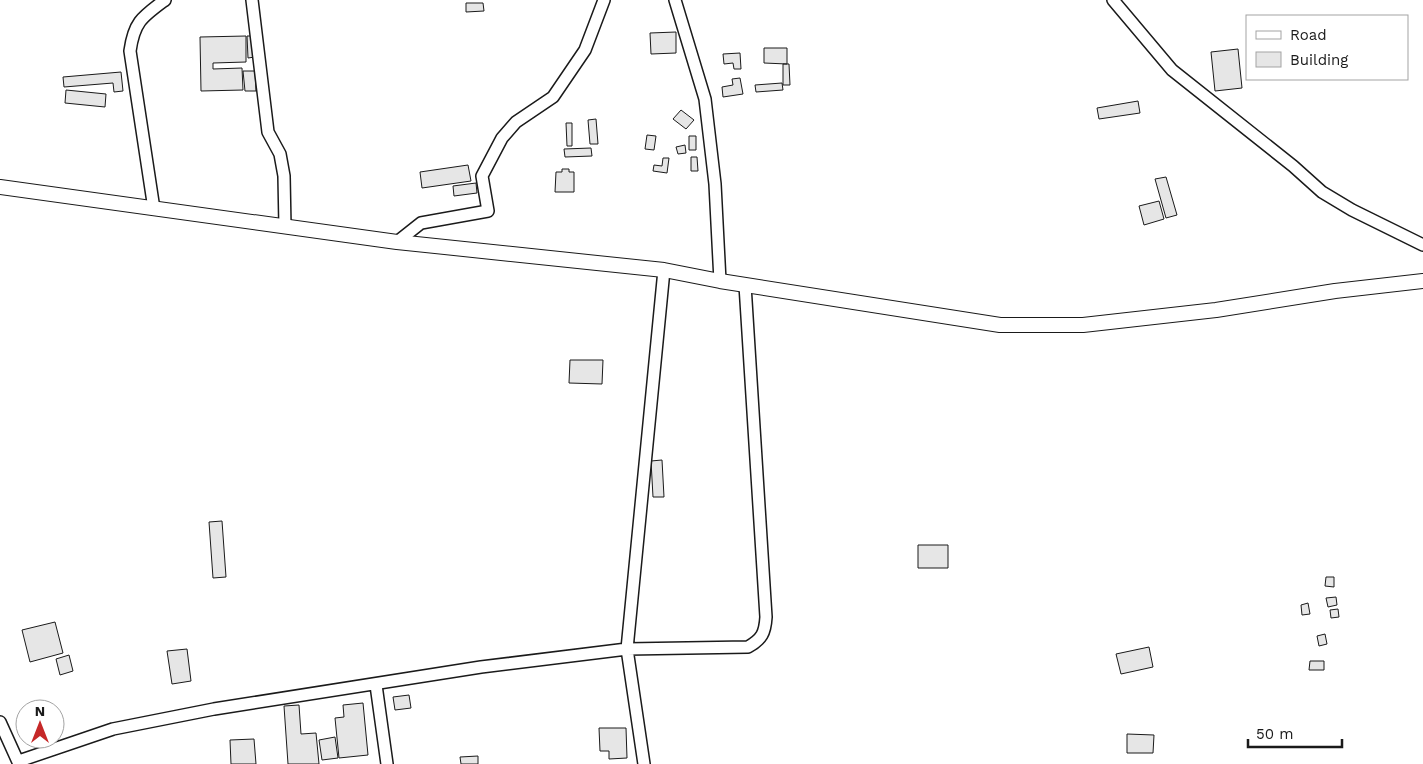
<svg xmlns="http://www.w3.org/2000/svg" width="1423" height="764" viewBox="0 0 1423 764" font-family="'Work Sans',sans-serif">
<rect width="100%" height="100%" fill="#fff"/>
<path fill="#e6e6e6" stroke="#1a1a1a" d="M466,3H483L484,11L466,12Z
M676,32V53L651,54L650,33Z
M246,36V62L213,63V69L242,68L243,90L201,91L200,37Z
M247,36H253L255,57L248,58Z
M764,48H787V64L764,63Z
M1238,49L1242,88L1215,91L1211,52Z
M740,53L741,69H734L733,63L724,64L723,54Z
M783,64H789L790,85H783Z
M243,71H255L256,91H245Z
M121,72L123,91L114,92L113,83L64,87L63,77Z
M740,78L743,94L723,97L722,87L733,85L732,79Z
M782,83L783,90L756,92L755,85Z
M66,90L106,94L105,107L65,103Z
M1138,101L1140,113L1099,119L1097,108Z
M681,110L694,120L686,129L673,119Z
M596,119L598,144H590L588,120Z
M566,123H572V146H567Z
M647,135L656,136L654,150L645,149Z
M689,136H696V150H689Z
M685,145L686,153L678,154L676,147Z
M591,148L592,156L565,157L564,149Z
M691,157H697L698,171H691Z
M663,158H669L667,173L653,171L654,165L662,166Z
M468,165L471,181L422,188L420,172Z
M562,169H569V172H574V192H555L556,172H562Z
M1166,177L1177,215L1166,218L1155,179Z
M476,183L477,193L454,196L453,186Z
M1159,201L1164,219L1144,225L1139,206Z
M570,360H603L602,384L569,383Z
M662,460L664,497H653L651,461Z
M222,521L226,577L213,578L209,522Z
M918,545H948V568H918Z
M1326,577H1334V587L1325,586Z
M1336,597L1337,605L1328,607L1326,598Z
M1308,603L1310,614L1302,615L1301,605Z
M1338,609L1339,617L1331,618L1330,610Z
M55,622L63,653L30,662L22,630Z
M1325,634L1327,644L1319,646L1317,636Z
M1149,647L1153,667L1121,674L1116,654Z
M187,649L191,681L172,684L167,651Z
M69,655L73,671L60,675L56,659Z
M1310,661H1324V670H1309Z
M409,695L411,708L395,710L393,697Z
M363,703L368,755L339,758L335,718L344,717L343,705Z
M299,705L301,734L316,733L319,764H288L284,706Z
M599,728H626L627,758L609,759V751H600Z
M1127,734L1154,735L1153,753H1127Z
M335,737L338,758L322,760L319,740Z
M254,739L256,764H231L230,740Z
M478,756V764H461L460,757Z"/>
<g fill="none" stroke-linecap="round" stroke-linejoin="round">
<g stroke="#1a1a1a" stroke-width="14">
<path id="minor" d="M252,0L268,132L280,154L284,176L285,227
M675,0L705,99L715,184L720,281
M1113,0L1172,70L1293,166L1322,192L1352,210L1423,245
M154,209L130,51C134,22 142,17 165,0
M397,242L421,223L488,211L482,176L502,138L516,122L553,97L585,50L604,0
M376,685L387,764
M0,722L19,764
M19,761L113,729L214,709L481,667L627,649L748,647C762,639 765,633 766,617L745,285
M644,764L627,649L664,270"/>
</g>
<g stroke="#1a1a1a" stroke-width="16">
<path id="tertiary" d="M0,187L397,242L664,270L720,281L1000,325H1083L1216,310L1335,291L1423,281"/>
</g>
<use href="#minor" stroke="#fff" stroke-width="11"/>
<use href="#tertiary" stroke="#fff" stroke-width="14"/>
</g>
<rect x="1246" y="15" width="162" height="65" fill="#ffffff" stroke="#a3a3a3"/>
<rect x="1256" y="31" width="25" height="8" fill="#ffffff" stroke="#a3a3a3"/>
<text x="1290" y="40" font-size="15" fill="#1a1a1a">Road</text>
<rect x="1256" y="52" width="25" height="15" fill="#e6e6e6" stroke="#a3a3a3"/>
<text x="1290" y="65" font-size="15" fill="#1a1a1a">Building</text>
<g transform="translate(40 724)"><circle r="24" fill="#ffffff" stroke="#a3a3a3"/>
<path d="M0-4L9 19L0 12L-9 19Z" fill="#c62828"/>
<text y="-8" font-size="14" font-weight="bold" text-anchor="middle" fill="#1a1a1a">N</text>
</g>
<path d="M1248 739v8h94v-8" fill="none" stroke="#1a1a1a" stroke-width="2.5"/>
<text x="1256" y="739" font-size="15" fill="#1a1a1a" stroke="#ffffff" stroke-width="4" paint-order="stroke">50 m</text>
</svg>
